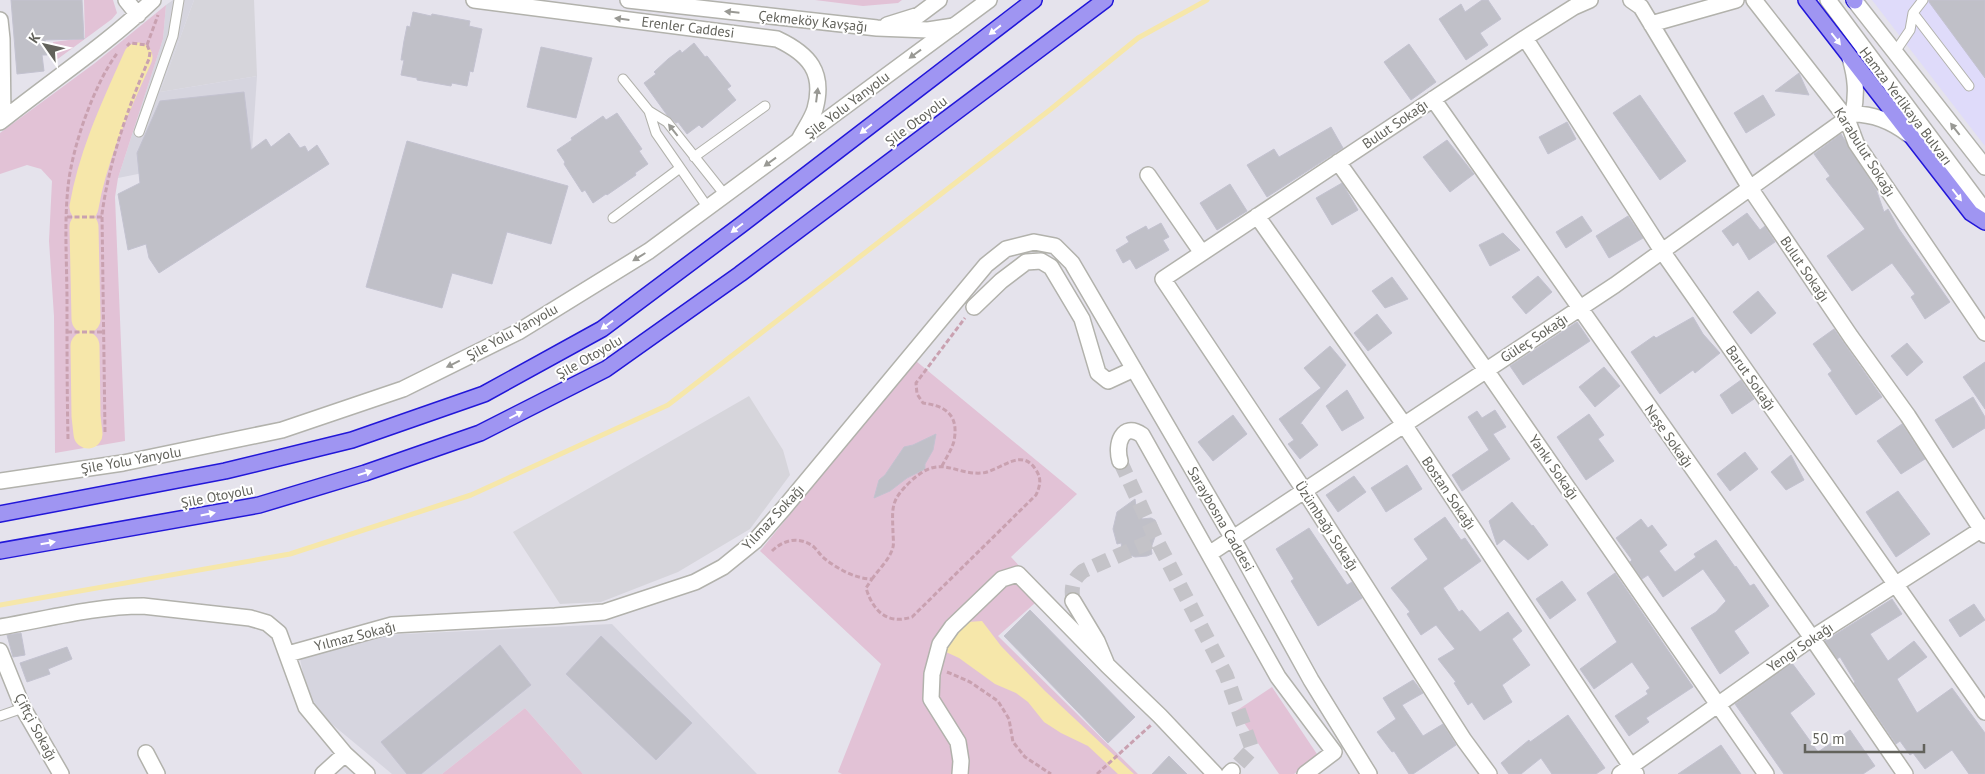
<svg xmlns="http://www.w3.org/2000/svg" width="1985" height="774" viewBox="0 0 1985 774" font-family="'PT Sans',sans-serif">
<rect width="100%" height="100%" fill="#e5e3ec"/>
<path fill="#dfdbfa" d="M1872,0H1985V146Z"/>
<path fill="#d6d5db" d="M194,0H254L257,76L160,92Z
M749,396L783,450L790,475L750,529L678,572L601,602L560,604L513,532Z"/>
<path fill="#d6d5df" d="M173,0H194L160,92L257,76L252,151L118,178L163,39L166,5Z
M612,624L757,774H583L525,708L442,774H392L310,706L300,659L382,635Z"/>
<path fill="#e2c2d6" d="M84,0H113L117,13L112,19L55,61L53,42L85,38Z
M815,0H902L898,3L863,6Z
M166,5L163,39L118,178L115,197L125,441L55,453L54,316L49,241L52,181L41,169L27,165L0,174V133L95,63Z
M916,361L1077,494L1011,557L1045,594L998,636L1138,774H842L838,772L881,664L760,551Z
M1272,687L1319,757L1294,774H1279L1236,711Z
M525,708L583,774H442Z"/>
<path fill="#f6e7aa" d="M982,621L1001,646L1045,691L1134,774H1118L1088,746L1061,733L1044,722L1028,702L1016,693L995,684L959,658L946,652L948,640L968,622Z"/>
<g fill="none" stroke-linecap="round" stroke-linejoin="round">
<path stroke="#f6e7aa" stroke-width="5" d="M0,605L290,554L471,495L668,405L1051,109L1138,38L1207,0"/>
<path stroke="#f6e7aa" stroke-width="29" d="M84,207C93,154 116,106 138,57
M84,227L86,319
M85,346L86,416L88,434"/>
</g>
<path fill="#c0c0c8" stroke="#c3c2d0" d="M11,0H82L84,39L45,40L47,55H42L44,71L17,74Z
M1482,0H1488L1501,19L1480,33L1488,45L1466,60L1439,19L1461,4L1465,12Z
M1929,0H1985V78L1929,2Z
M413,12L431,16L432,14L470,21L469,26L482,29L473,72L470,71L467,86L452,83L451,86L417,80V78L401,75L404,60H401L404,41L407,26L410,27Z
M694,43L705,57L707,56L731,86L727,89L736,100L702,128L699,125L687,134L678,122L676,123L667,115L644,83L656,74L654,72L668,59L680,50L682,53Z
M1409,44L1436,82L1411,100L1384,62Z
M541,47L592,58L576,118L527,107Z
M1799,73L1809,95L1775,91Z
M244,92L251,150L266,139L271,147L289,133L300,148L305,146L308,152L317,145L329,164L159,273L149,258L146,244L128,250L118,194L140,183L137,153L160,101Z
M1640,95L1686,161L1660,180L1613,113Z
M1763,95L1775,115L1746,133L1734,113Z
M617,113L642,149L639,151L648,164L635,173L636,175L607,195L606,194L593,203L585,190L582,192L564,164L565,162L557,150L572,140L571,138L603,116L606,120Z
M1567,122L1576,139L1548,154L1539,137Z
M1331,127L1343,148L1267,197L1247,165L1274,149L1279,157Z
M1841,134L1876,189L1884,212L1888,209L1899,229L1950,302L1925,319L1911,297L1915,294L1892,263L1852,291L1827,256L1865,229L1826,179L1830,176L1814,154Z
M1447,140L1474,174L1450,192L1423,157Z
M407,141L568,186L551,244L507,232L492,284L452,273L442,308L366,287Z
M1342,183L1358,210L1332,225L1316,198Z
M1230,184L1247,211L1217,230L1200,203Z
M1747,213L1760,230L1765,226L1775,242L1749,260L1738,242L1733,246L1722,231Z
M1582,216L1592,231L1566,248L1556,232Z
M1628,216L1643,238L1609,258L1596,236Z
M1161,223L1169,237L1163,240L1169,250L1136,269L1130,259L1123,263L1116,250L1129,242L1126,237L1146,226L1148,230Z
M1503,233L1520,250L1490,266L1479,245Z
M1538,276L1552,292L1526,314L1512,297Z
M1392,277L1408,299L1385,308L1372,291Z
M1758,291L1776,313L1751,334L1733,312Z
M1377,314L1392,333L1368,351L1354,333Z
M1693,317L1703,334L1720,353L1695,373L1693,370L1660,394L1631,352L1654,336L1656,338Z
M1577,322L1590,341L1523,385L1510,366Z
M1834,329L1882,397L1856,415L1828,374L1832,371L1813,344Z
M1907,343L1923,362L1907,376L1891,356Z
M1330,346L1346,365L1300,424H1302L1318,445L1300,459L1288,444L1294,440L1279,419L1321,388L1304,368Z
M1985,362V409L1963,377Z
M1604,367L1620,386L1595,407L1579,387Z
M1741,380L1754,399L1732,414L1720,395Z
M1347,390L1364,418L1342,431L1326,406Z
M1973,397L1985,417V428L1953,448L1935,420Z
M1495,410L1506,427L1493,434L1510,459L1462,491L1452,475L1489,450L1468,417L1477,411L1482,418Z
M1589,414L1604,435L1598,439L1614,461L1586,480L1557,437Z
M1233,415L1247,434L1213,461L1198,442Z
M1902,424L1925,459L1901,474L1877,441Z
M936,434L933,450L925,464V469L907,478L890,491L874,498L879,480L885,475L904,447L913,445Z
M1745,452L1758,469L1730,491L1717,474Z
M1791,455L1804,480L1786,490L1771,472Z
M1407,465L1422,489L1386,512L1371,488Z
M1354,476L1366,492L1338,512L1326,495Z
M1898,491L1930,534L1896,557L1866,512Z
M1135,499L1136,507L1141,506L1142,519L1151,518L1155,520L1157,525L1156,534L1151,548L1152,554L1147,556L1135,557L1123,552L1121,543L1117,544L1113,529L1117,512Z
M1512,502L1532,526L1533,525L1548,545L1528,560L1504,539L1497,545L1489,521Z
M1445,517L1461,540L1465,538L1481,561L1443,588L1459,612L1462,610L1480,632L1508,612L1522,631L1512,639L1530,665L1502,685L1512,702L1484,720L1472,702L1468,705L1454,683L1456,682L1438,659L1455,649L1436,625L1421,635L1407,614L1410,612L1391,588L1428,559L1414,539Z
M1641,519L1648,528L1652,525L1667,545L1659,551L1675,572L1696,557L1694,554L1716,540L1735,567L1736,566L1750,586L1754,584L1769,606L1734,631L1749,653L1720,674L1691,628L1716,612L1726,601L1703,569L1663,597L1648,575L1642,579L1630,562L1632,560L1616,538Z
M1309,528L1347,585L1352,582L1362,598L1318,626L1291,581L1294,579L1276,549Z
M1615,573L1693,687L1646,718L1649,722L1629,736L1615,716L1648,694L1646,691L1650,688L1632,662L1594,689L1580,669L1617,642L1587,593Z
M1562,581L1576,600L1550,619L1536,599Z
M1892,599L1902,614L1870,634L1888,661L1914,641L1927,657L1897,679L1917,713L1952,688L1985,733V774H1969L1952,750L1925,769L1913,753L1910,755L1900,741L1896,744L1854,683L1855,682L1840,657L1837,659L1825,641Z
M1974,604L1985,620L1960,637L1949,620Z
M1030,610L1135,717L1108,743L1004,636Z
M21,633L25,655L13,657L7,635Z
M601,636L692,723L656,760L566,674Z
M500,645L531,685L421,774H407L381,742Z
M67,647L72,659L48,669L50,674L27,682L20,663Z
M1792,663L1815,694L1790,713L1818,752L1850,730L1875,766L1863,774H1784L1735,704Z
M1413,680L1423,693L1402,705L1423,736L1443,724L1456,745L1413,774H1409L1394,751L1392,752L1377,732L1396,719L1383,698Z
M1568,715L1605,768L1596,774H1552L1541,758L1521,774H1509L1501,763L1529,740L1530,742Z
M1721,745L1741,774H1678Z
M1169,756L1187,774H1152Z"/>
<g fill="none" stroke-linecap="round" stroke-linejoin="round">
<path stroke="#c4c3c8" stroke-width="15" stroke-dasharray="15 8" stroke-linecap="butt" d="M1120,461L1156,539L1226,675L1252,749L1232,771
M1073,601C1071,588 1072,580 1083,571L1156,539"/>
<g stroke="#b2b2ac" stroke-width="11">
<path id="lane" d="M1913,13L1969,86
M1895,52L1910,30L1913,13L1923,0
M623,79L649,111L667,122L725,195
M649,111L656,133L708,208
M139,132L173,36L179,0
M694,157L765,106
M613,218L680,168
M0,716L23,708"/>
</g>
<g stroke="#b2b2ac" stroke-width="18">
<path id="street" d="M126,0L138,15
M474,0L777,39C809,54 825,72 815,109C812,119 804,130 799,140
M628,0L877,28L928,30L954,26
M1631,0L1641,7L1750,188L1851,337L1908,416L1985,535
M1754,0L1847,119L1856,143L1985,333
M0,20L2,39L3,119
M1651,24L1736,0
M887,25L919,15L939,0
M1525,38L1662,251L1985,712
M1850,58C1856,78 1857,93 1853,114C1874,114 1891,121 1908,134
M1433,99L1812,638L1905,774
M0,122C51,81 106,45 153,0
M1338,162L1486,370L1766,774
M1148,175L1202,253
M1257,216L1403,423L1636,774
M974,307L1001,281L1026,262L1041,261L1051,267L1082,319L1098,373L1108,381L1134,369
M1120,461C1115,445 1122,421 1142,435L1278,677L1334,752L1305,774
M1209,554L1615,285L1853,114
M1073,601L1097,641L1107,665L1160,716L1215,774
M0,627C47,619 95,606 143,606L250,618L267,623L279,633L306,707L345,754L367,774
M0,651L23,708L61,774
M288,654L392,625L555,616L604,612L695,582L723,567L755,541L784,508L986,265L1006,249L1034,242L1055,246L1072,263L1232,537L1311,680L1369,774
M146,753L157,774
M323,774L345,754
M960,774L961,761L958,742L931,699L932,674L940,644L952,627L1002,579L1018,574L1107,665
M1229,774L1232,771
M1489,774L1464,740L1304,490L1163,279L1525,38L1574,7L1590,0
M1620,774L1812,638L1985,527"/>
</g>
<g stroke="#b2b2ac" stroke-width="18">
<path id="secondary" d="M1828,0L1985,211
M1854,0L1985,167
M0,481L123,463L282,430L403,389L518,332L649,251L989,0"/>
</g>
<g stroke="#2217d8" stroke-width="18">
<path id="highway" d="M1806,0L1971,213L1985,222
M1854,0L1855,1
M0,514L225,471L352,440L484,394L602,329L741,225L1034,0
M0,551L259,505L365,473L480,433L606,369L740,274L1105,0"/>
</g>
<path stroke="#c9a1b0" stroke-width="3" stroke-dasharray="5 2.5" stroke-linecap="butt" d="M147,45L158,15
M67,217H102
M67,332H105
M105,432L102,214C109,162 128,107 149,59L150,52L147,45L130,43L127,46
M68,439C67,393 67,347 67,302C67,264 64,225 68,187C72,147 94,84 118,52
M942,466C946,458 952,449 954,441C959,415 946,406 923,403L917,394L916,383L965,318
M772,551C784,539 800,536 814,547C818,551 821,556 825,559C838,569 856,579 872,579L866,588C873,611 887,625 912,617L1036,495C1040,486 1042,479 1036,470C1021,446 1001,471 982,473C953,475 941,453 911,481C891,500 892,506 893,532C893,537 894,543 893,547C890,559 879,569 872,579
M947,672L970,682L998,701L1009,719L1013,742L1025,757L1051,774
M1097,774L1151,725"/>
<use href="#lane" stroke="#fff" stroke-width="9"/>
<use href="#street" stroke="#fff" stroke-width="15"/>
<use href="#secondary" stroke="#fff" stroke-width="15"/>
<use href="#highway" stroke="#9f95f2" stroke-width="15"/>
</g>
<defs><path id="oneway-solid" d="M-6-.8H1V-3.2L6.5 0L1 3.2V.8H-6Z" transform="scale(1.25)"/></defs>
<g fill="#999994">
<use href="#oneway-solid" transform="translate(732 12) rotate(-174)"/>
<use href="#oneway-solid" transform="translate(622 19) rotate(-173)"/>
<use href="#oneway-solid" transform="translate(915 54) rotate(144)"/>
<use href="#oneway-solid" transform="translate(817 95) rotate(-83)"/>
<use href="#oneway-solid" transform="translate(1955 129) rotate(-128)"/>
<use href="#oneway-solid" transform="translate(673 130) rotate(-128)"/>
<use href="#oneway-solid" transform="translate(770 162) rotate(144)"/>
<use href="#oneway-solid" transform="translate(639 257) rotate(148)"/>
<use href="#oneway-solid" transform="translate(453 364) rotate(154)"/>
</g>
<g fill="#fff">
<use href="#oneway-solid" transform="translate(995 30) rotate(142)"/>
<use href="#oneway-solid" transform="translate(1836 39) rotate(52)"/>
<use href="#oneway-solid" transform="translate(866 129) rotate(142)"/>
<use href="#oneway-solid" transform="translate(1957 195) rotate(52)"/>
<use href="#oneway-solid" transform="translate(737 228) rotate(143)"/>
<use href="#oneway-solid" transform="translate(607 325) rotate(144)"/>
<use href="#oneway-solid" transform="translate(516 415) rotate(-27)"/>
<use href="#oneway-solid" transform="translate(365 473) rotate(-18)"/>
<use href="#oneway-solid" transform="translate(208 514) rotate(-11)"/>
<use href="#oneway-solid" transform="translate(48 543) rotate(-10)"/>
</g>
<g text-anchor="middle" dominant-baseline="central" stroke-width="4" stroke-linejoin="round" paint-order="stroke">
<g font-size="14" fill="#62625b" stroke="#fff">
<text transform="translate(813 21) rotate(6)">Çekmeköy Kavşağı</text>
<text transform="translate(688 27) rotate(7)">Erenler Caddesi</text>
<text transform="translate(847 105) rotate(-37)">Şile Yolu Yanyolu</text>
<text transform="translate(1906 106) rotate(53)">Hamza Yerlikaya Bulvarı</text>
<text transform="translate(916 121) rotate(-37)">Şile Otoyolu</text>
<text transform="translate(1395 124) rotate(-34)">Bulut Sokağı</text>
<text transform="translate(1865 152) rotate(58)">Karabulut Sokağı</text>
<text transform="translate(1805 269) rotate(56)">Bulut Sokağı</text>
<text transform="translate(512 332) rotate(-29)">Şile Yolu Yanyolu</text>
<text transform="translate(1534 338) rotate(-33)">Güleç Sokağı</text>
<text transform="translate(589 357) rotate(-30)">Şile Otoyolu</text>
<text transform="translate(1751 378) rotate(55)">Barut Sokağı</text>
<text transform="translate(1669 436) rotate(55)">Neşe Sokağı</text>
<text transform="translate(131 460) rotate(-10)">Şile Yolu Yanyolu</text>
<text transform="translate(1554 467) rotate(55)">Yankı Sokağı</text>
<text transform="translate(1449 493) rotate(56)">Bostan Sokağı</text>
<text transform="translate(217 496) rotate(-11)">Şile Otoyolu</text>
<text transform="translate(773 517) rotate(-47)">Yılmaz Sokağı</text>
<text transform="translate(1221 519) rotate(60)">Saraybosna Caddesi</text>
<text transform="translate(1327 526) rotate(57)">Üzümbağı Sokağı</text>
<text transform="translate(355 636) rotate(-14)">Yılmaz Sokağı</text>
<text transform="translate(1800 647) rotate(-34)">Yengi Sokağı</text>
<text transform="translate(36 727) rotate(62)">Çiftçi Sokağı</text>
</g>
</g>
<g transform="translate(45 45) rotate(304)" stroke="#ffffff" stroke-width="4" paint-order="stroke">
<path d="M0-4L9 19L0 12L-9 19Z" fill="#62625b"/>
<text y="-8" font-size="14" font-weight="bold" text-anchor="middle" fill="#62625b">K</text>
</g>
<path d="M1805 744v8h119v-8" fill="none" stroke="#62625b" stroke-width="2.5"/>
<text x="1812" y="744" font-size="15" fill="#62625b" stroke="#ffffff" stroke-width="4" paint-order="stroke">50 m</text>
</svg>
